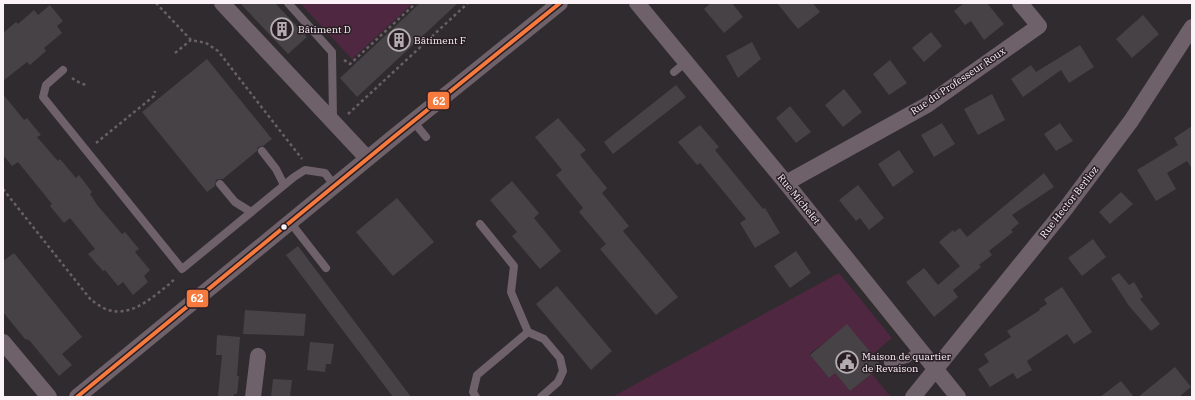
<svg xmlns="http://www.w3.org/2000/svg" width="1195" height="400" viewBox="0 0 1195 400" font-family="'IBM Plex Serif',serif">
<rect width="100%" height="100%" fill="#302b2e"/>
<path fill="#502741" d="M300,3H413L352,59Z
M839,273L892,338L872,355L836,334L809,354L829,378L835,373L850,391L872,374L890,396L889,397H612Z"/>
<path fill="#474245" d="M240,3H275L307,37L288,54Z
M420,3H458L357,97L340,78Z
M711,3H732L743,17L724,33L704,9Z
M777,3H813L820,12L798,29Z
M964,3H987L1004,24L984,40L971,21L965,25L954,11Z
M50,5L63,21L57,26L62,33L44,48L46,51L30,65L27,62L3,81V33L16,22L18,24L34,10L38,15Z
M1143,15L1159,34L1132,58L1116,39Z
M931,32L942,46L924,62L912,48Z
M752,42L761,59L738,78L726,56Z
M1080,45L1094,67L1069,83L1061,70L1023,97L1011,79L1031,65L1036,72Z
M207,59L272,139L263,146L258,147L257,151L223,179H219L216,180L215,186L207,192L142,112Z
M890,60L907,83L889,95L873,74Z
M676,85L686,97L613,154L604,142Z
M844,89L862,112L843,127L825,105Z
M3,94L24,120L27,118L41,135L37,137L58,161L60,159L76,178L79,175L92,192L90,194L98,206L122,234L125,232L139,249L135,252L150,270L144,276L148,282L133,295L123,282L118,286L105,270L103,271L88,254L95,249L70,218L64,223L50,206L52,204L18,162L12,166L3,155Z
M992,94L1005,120L978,135L964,109Z
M790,106L811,132L796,143L776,118Z
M558,118L586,150L580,155L607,188L602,193L629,226L623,231L678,297L656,315L600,249L606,244L579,212L583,208L556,175L562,170L535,137Z
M942,123L955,144L934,157L921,135Z
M1060,123L1073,141L1056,151L1044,134Z
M700,125L719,147L715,150L763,209L765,208L780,233L755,248L740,223L746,219L700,163L697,165L678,142Z
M1192,126V169L1187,161L1167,173L1176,189L1156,201L1137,170L1178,145L1174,138Z
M899,150L914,172L893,187L878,164Z
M1044,173L1054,187L1012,215L1019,223L1011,230L1013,232L989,251L992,255L979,265L981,267L953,290L958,297L934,317L906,282L924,268L938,285L960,266L939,242L953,230L954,232L960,228L967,237Z
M512,181L539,213L534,218L561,251L540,269L512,236L517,232L490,200Z
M858,185L884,218L869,230L860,218L856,221L839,200Z
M1121,192L1133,204L1110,224L1099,212Z
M397,198L434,242L393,276L356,232Z
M1093,239L1106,257L1082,276L1068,258Z
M298,246L411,397H393L286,255Z
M796,251L811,273L790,288L774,266Z
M14,253L82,337L62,354L72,365L59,376L29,340L25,339L3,312V261Z
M1119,273L1129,285L1134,282L1143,297L1140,299L1160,324L1151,331L1129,306L1111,278Z
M557,286L612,351L591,370L536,304Z
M1062,287L1092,332L1074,344L1067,334L1027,361L1032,370L1017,379L1013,373L990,387L978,369L989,362L984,354L1011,337L1007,331L1040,310L1039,309L1047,304L1044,299Z
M245,310L306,314L304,336L243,334Z
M847,324L882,366L850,391L835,373L829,378L810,355Z
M217,335L240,337L237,376H239L237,394H234V397H218L222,355H216Z
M310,342L334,344L331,364H326L325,372L307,370Z
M1175,367L1191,387L1179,397H1138Z
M273,379L292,380L290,397H271Z
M1121,381L1134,397H1100Z"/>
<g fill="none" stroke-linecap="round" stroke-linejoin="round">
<path stroke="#6a5f65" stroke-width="2.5" stroke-dasharray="3 3" stroke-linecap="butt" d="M156,3L191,40L206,43L218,51L302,159
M175,53L191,40
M344,60L350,64L416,3
M72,78L76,81L88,86
M348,114L468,3
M96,143L154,96L155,91
M3,189L91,300C96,303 102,308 108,310C133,317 152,297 171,283L175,278"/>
<path stroke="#6f616a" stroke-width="8" d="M288,3L332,52L333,119
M63,70L46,85L43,97L182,269L294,177L305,170L325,173L334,185
M674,72L686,62
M413,121L426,137
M262,151L276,169L284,185
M220,184L235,202L251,212
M290,222L326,268
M480,224L514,266L511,292L528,332L544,339L560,358L563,371L558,382L541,397
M888,363L907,359L920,349
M476,397L473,392L477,375L528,332"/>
<path stroke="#6f616a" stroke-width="16" d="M222,3L367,158
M637,3L786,183L958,397
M786,183L927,105L1039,26L1020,3
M3,342L49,397
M77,397L395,136L560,3
M253,397L258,356
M913,397L1066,208L1131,121L1192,27"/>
<g stroke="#291e24" stroke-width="7">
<path id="bus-1" d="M77,397L395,136L560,3"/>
</g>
<use href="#bus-1" stroke="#f6793e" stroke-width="4"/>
</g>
<defs>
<g id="building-ring" transform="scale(1.15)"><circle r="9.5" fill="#291e24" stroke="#b3acb0" stroke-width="1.5"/><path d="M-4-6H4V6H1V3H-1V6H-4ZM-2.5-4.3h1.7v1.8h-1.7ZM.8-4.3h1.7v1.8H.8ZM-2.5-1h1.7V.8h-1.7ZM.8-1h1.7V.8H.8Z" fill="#b3acb0"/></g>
<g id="civic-ring" transform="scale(1.15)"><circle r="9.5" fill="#291e24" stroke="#b3acb0" stroke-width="1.5"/><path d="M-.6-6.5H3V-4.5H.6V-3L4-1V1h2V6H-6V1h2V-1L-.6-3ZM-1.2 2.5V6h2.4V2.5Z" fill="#b3acb0"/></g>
</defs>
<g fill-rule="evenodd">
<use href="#building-ring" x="282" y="29"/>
<use href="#building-ring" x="399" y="40"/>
<use href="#civic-ring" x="847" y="362"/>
</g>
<circle fill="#faf2f6" stroke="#291e24" stroke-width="1.5" cx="284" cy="227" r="3.5"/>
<g text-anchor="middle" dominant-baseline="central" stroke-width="3" stroke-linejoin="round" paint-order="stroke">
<g font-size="10" fill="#faf2f6" stroke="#291e24" text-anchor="start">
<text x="298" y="29">Bâtiment D</text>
<text x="414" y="40">Bâtiment F</text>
<text x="862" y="356">Maison de quartier<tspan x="862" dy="12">de Revaison</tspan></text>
</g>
<g font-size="10" fill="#faf2f6" stroke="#291e24">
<text transform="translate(958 81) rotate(-34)">Rue du Professeur Roux</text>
<text transform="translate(799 199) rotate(51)">Rue Michelet</text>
<text transform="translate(1069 202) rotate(-52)">Rue Hector Berlioz</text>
</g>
</g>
<g stroke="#291e24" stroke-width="1.5">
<rect x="427" y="91" width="23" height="19" rx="4" fill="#f6793e"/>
<rect x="186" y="289" width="23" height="19" rx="4" fill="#f6793e"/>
</g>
<g font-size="11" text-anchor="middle" font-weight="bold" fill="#fff">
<text x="439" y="105">62</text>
<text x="197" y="302">62</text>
</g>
<rect width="1195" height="400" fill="none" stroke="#faf2f6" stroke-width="8"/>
</svg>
